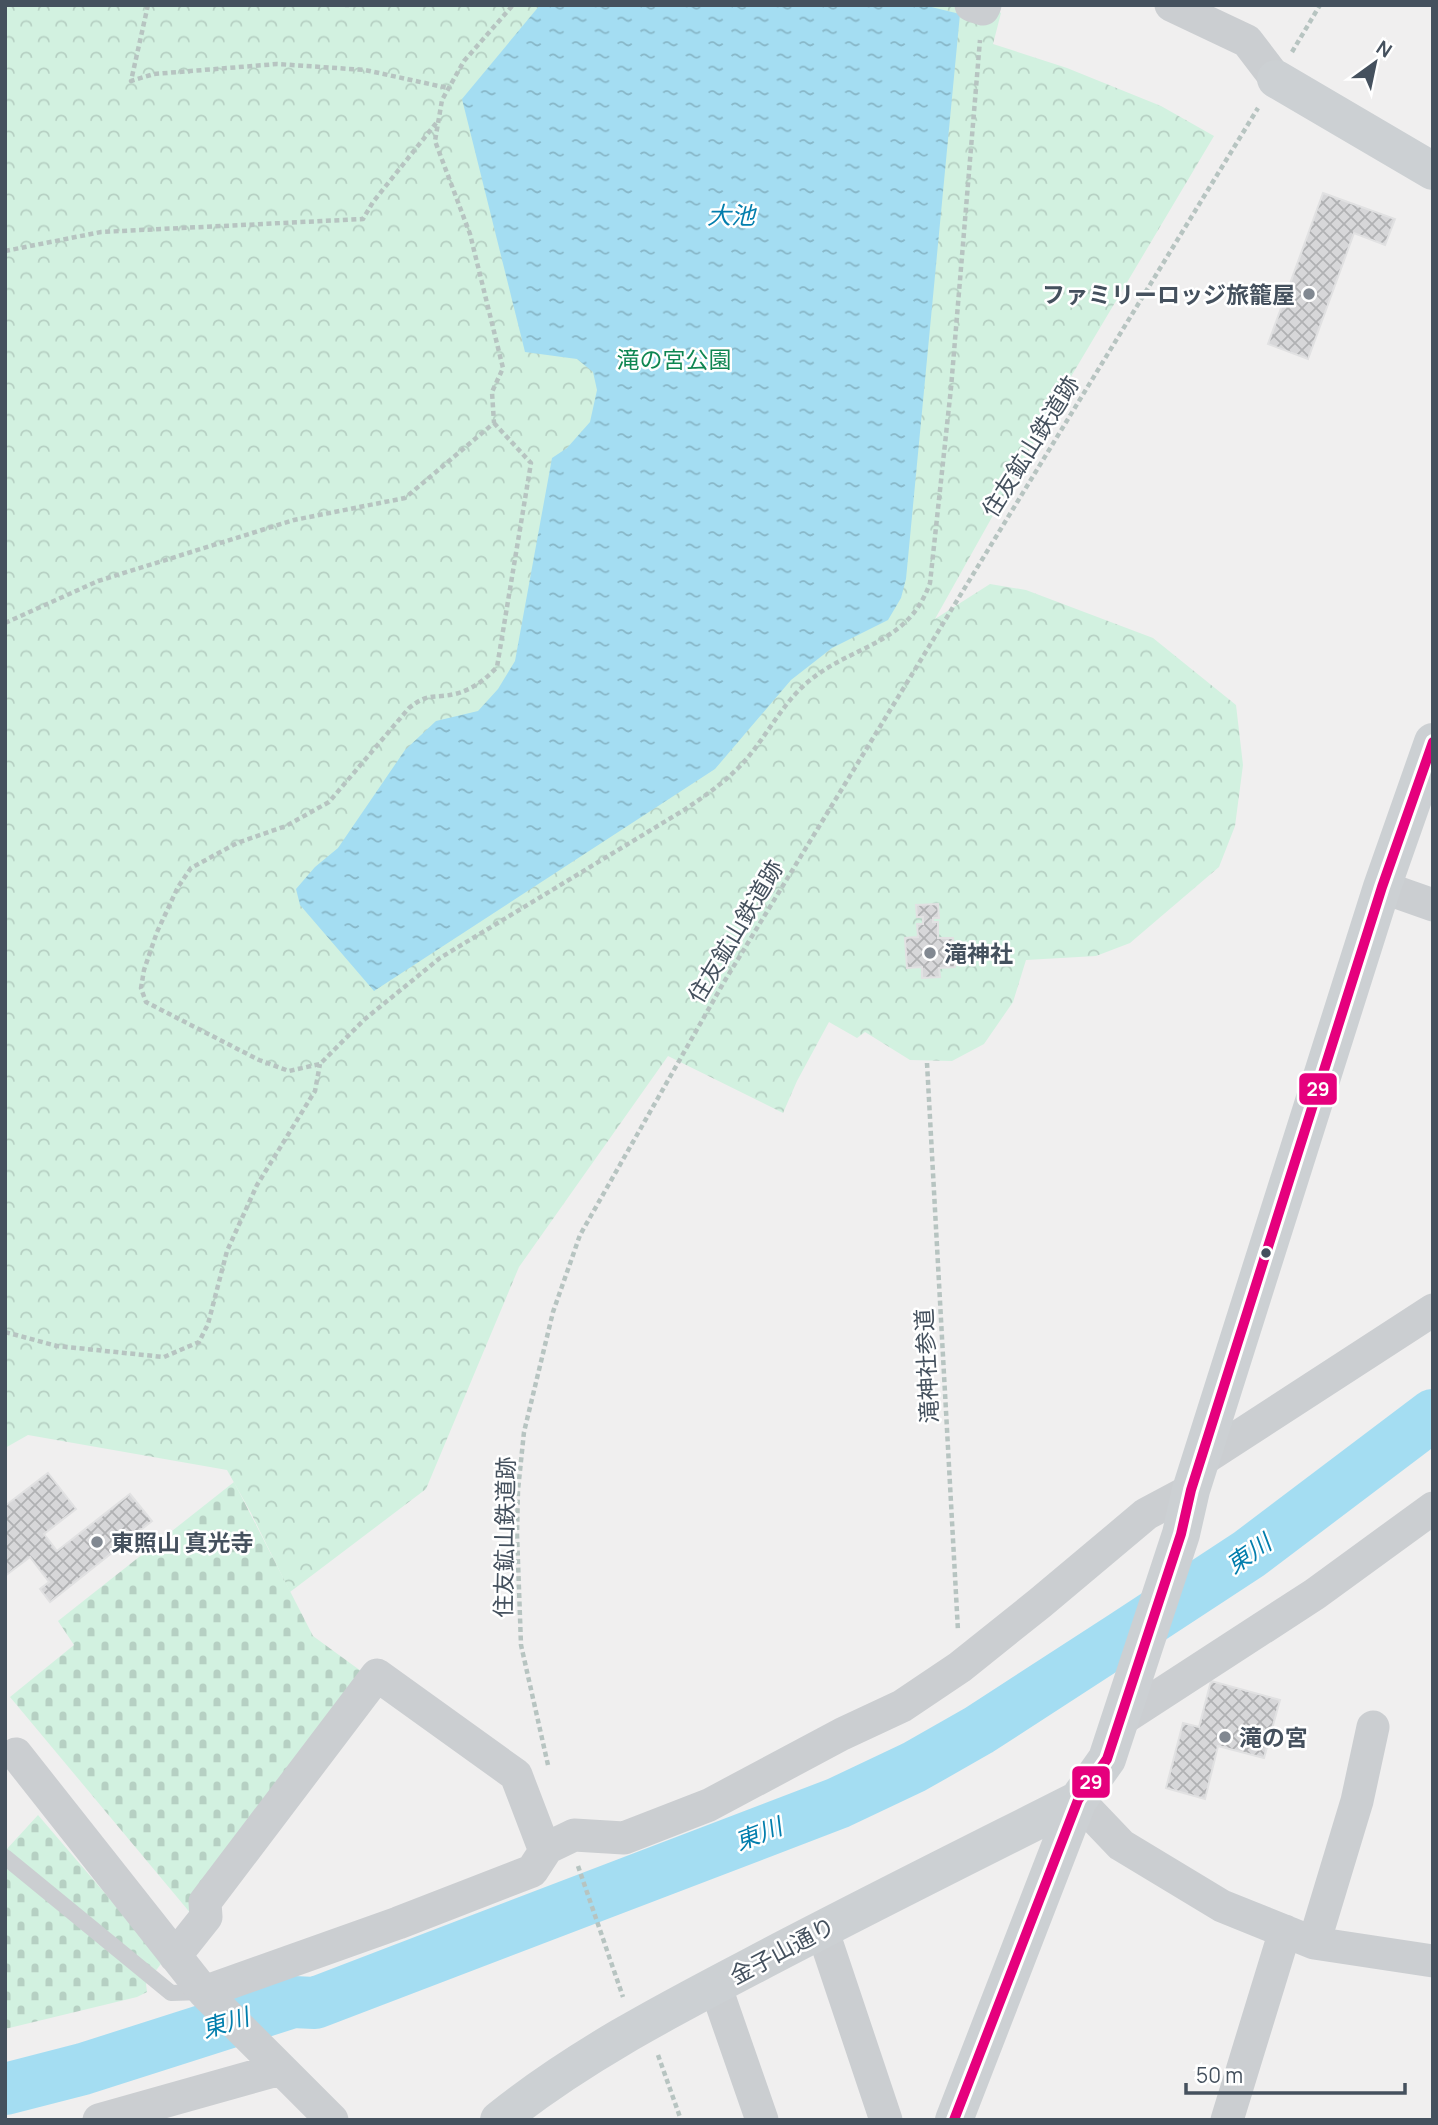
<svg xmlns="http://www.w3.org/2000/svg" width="1438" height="2125" viewBox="0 0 1438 2125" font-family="Manrope,'Noto Sans JP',sans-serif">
<defs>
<pattern id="forest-crowns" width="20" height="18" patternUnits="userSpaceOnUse" patternTransform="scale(1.75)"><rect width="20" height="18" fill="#d2f1e0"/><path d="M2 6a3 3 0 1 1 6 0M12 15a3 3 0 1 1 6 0" fill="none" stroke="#b6d0c3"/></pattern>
<pattern id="cemetery-stones" width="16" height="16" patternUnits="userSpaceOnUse" patternTransform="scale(1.75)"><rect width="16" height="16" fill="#d2f1e0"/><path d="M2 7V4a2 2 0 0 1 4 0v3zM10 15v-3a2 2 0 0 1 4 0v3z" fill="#b6d0c3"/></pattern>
<pattern id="water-ripples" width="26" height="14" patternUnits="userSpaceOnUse" patternTransform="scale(1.75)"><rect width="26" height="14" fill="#a4ddf2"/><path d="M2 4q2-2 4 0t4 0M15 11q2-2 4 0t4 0" fill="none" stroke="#87b6c7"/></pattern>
<pattern id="building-cross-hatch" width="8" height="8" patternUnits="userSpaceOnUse" patternTransform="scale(1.75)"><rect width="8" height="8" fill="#d7d7d9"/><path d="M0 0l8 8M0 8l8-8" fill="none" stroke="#b0b1b3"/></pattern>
</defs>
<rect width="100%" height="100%" fill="#f0efef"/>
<path fill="url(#forest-crowns)" d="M5,5H988L1001,13L993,44L1067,68L1161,106L1214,136L1066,385L935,619L990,584L1026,590L1153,638L1236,705L1243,765L1235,826L1219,867L1130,943L1096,956L1026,960L1013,1002L984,1044L952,1061L910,1060L865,1032L857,1038L829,1022L797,1081L783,1113L668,1056L519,1267L426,1489L290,1592L251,1513L227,1470L28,1435L5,1448Z"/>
<path fill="url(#cemetery-stones)" d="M234,1482L313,1636L365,1674L197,1921L10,1697L74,1645L58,1621Z
M38,1815L163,1961L146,1984L147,1992L137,1997L5,2029V1851Z"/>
<path fill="url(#water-ripples)" d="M540,5H923L960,14L906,579L901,598L888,620L832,648L791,680L715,769L374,991L300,905L296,889L315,867L338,848L405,750L436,721L478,711L498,689L515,661L552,458L567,448L590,422L597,390L593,372L577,359L525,352L462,99Z"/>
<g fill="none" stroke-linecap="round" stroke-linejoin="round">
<path stroke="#a4ddf2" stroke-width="52" d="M5,2089L83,2069L293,2002L315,2003L838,1803L914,1767L979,1730L1124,1636L1249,1554L1433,1415"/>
</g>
<path fill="url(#building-cross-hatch)" stroke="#e1e1e2" stroke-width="2" d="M1323,193L1395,219L1385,245L1354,233L1308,359L1268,344Z
M938,904L939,918H933V922H938V938H953L955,967L939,968L940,977L922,978V967L907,968L905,938L918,937L917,924H923V917H917L916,905Z
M48,1473L76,1509L44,1534L57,1551L130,1494L152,1521L50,1602L40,1589L49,1582L30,1557L5,1576V1506Z
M1211,1681L1280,1700L1264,1758L1218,1746L1205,1799L1166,1788L1183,1723L1199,1727Z"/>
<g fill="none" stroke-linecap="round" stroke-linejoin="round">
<path stroke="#b7c4c1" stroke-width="4.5" stroke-dasharray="5 3.5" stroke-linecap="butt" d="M148,5L131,81L154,74L277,64L365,70L448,88
M345,5H349
M1292,52L1320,5
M5,251L101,232L363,219L373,202L437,122
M494,423L531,463L497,667C486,679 472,690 455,694C433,699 429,692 409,708L329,802L286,826L237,843L191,868L178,887L157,932L144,970L141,988L146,1002L259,1060L289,1071L320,1064L365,1019L440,958L684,810C705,796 725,782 742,764C766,738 782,703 809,681C854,644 908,645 930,583L951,388L980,40
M5,623L98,581L294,520L405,498L494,423L492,392L503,368L470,234L435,141L442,100L464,61L513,5
M927,1063L958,1631
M5,1332L57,1346L164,1357L199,1342L208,1324L227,1251L257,1185L315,1091L320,1064
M548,1765L521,1645L517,1534L518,1490L524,1432L553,1312L580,1235L724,982L1258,108
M578,1866L623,1997
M658,2055L681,2120"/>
<path stroke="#cbced1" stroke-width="16" d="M5,1857L171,1993L203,1992"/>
<path stroke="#cbced1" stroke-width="33" d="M971,5L983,9L985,5
M1171,5L1247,41L1276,79
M1382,887L1433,905
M1199,1462L1433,1310
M1121,1720L1315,1594L1433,1508
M16,1754L204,1992L332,2120
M1078,1800L1121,1845L1222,1906L1314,1943L1433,1961
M822,1929L886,2120
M1314,1943L1357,1801L1373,1727
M175,1956L206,1917L205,1902L377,1675L516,1775L545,1851
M715,1985L762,2120
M204,1992L398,1923L532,1871L547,1848L574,1835L624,1838L709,1805L842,1734L902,1706L960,1667L1040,1603L1146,1514L1191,1490
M99,2120L280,2069
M1227,2120L1285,1931"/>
<path stroke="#ccd0d3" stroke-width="38" d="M1276,79L1433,171
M499,2120C576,2058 664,2012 752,1966C860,1909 969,1855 1078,1800
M954,2120L1078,1800L1107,1759L1181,1534L1191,1490L1382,887L1433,742"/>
<g stroke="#fff" stroke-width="16">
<path id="bus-1" d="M954,2120L1078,1800L1107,1759L1181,1534L1191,1490L1382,887L1433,742"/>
</g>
<use href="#bus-1" stroke="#e5007d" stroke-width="10"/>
</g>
<g fill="#818891" stroke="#fff" stroke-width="2.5">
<circle cx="1309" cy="294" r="7"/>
<circle cx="930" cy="953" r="7"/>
<circle cx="97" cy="1542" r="7"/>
<circle cx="1225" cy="1737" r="7"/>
</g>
<circle fill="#45515e" stroke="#fff" stroke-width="2.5" cx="1266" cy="1253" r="6"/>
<g text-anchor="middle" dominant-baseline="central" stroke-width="5" stroke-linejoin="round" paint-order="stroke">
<g font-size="23" font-weight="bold" fill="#45515e" stroke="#fff" text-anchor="start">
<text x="1295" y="294" text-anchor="end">ファミリーロッジ旅籠屋</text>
<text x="944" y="953">滝神社</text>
<text x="111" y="1542">東照山 真光寺</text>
<text x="1239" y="1737">滝の宮</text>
</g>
<g font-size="23" fill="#0f8652" stroke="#fff">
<text x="674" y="359">滝の宮公園</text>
</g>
<g font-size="23" fill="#45515e" stroke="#fff">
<text transform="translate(1030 446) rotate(-58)">住友鉱山鉄道跡</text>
<text transform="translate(735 931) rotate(-59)">住友鉱山鉄道跡</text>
<text transform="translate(926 1366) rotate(-93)">滝神社参道</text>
<text transform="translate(504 1537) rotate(-89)">住友鉱山鉄道跡</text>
<text transform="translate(782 1950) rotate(-28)">金子山通り</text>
</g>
<g font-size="24" font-style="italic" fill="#027ead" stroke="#fff">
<text x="731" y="214">大池</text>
<text transform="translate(1248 1553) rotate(-35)">東川</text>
<text transform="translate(758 1833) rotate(-21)">東川</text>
<text transform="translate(225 2022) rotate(-17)">東川</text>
</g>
</g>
<g stroke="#fff" stroke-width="2.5">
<rect x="1298" y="1072" width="40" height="34" rx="7" fill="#e5007d"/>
<rect x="1071" y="1765" width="40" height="34" rx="7" fill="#e5007d"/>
</g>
<g font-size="19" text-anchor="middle" font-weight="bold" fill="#fff">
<text x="1318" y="1096">29</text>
<text x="1091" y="1789">29</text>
</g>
<rect width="1438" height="2125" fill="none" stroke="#45515e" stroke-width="14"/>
<g transform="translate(1375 63) rotate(33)" stroke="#ffffff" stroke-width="5" paint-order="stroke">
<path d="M0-5L12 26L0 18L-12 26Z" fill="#45515e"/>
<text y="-10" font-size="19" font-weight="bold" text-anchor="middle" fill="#45515e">N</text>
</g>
<path d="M1186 2083v10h219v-10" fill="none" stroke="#45515e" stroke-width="3.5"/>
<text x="1196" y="2083" font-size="21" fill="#45515e" stroke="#ffffff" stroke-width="5" paint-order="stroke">50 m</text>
</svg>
